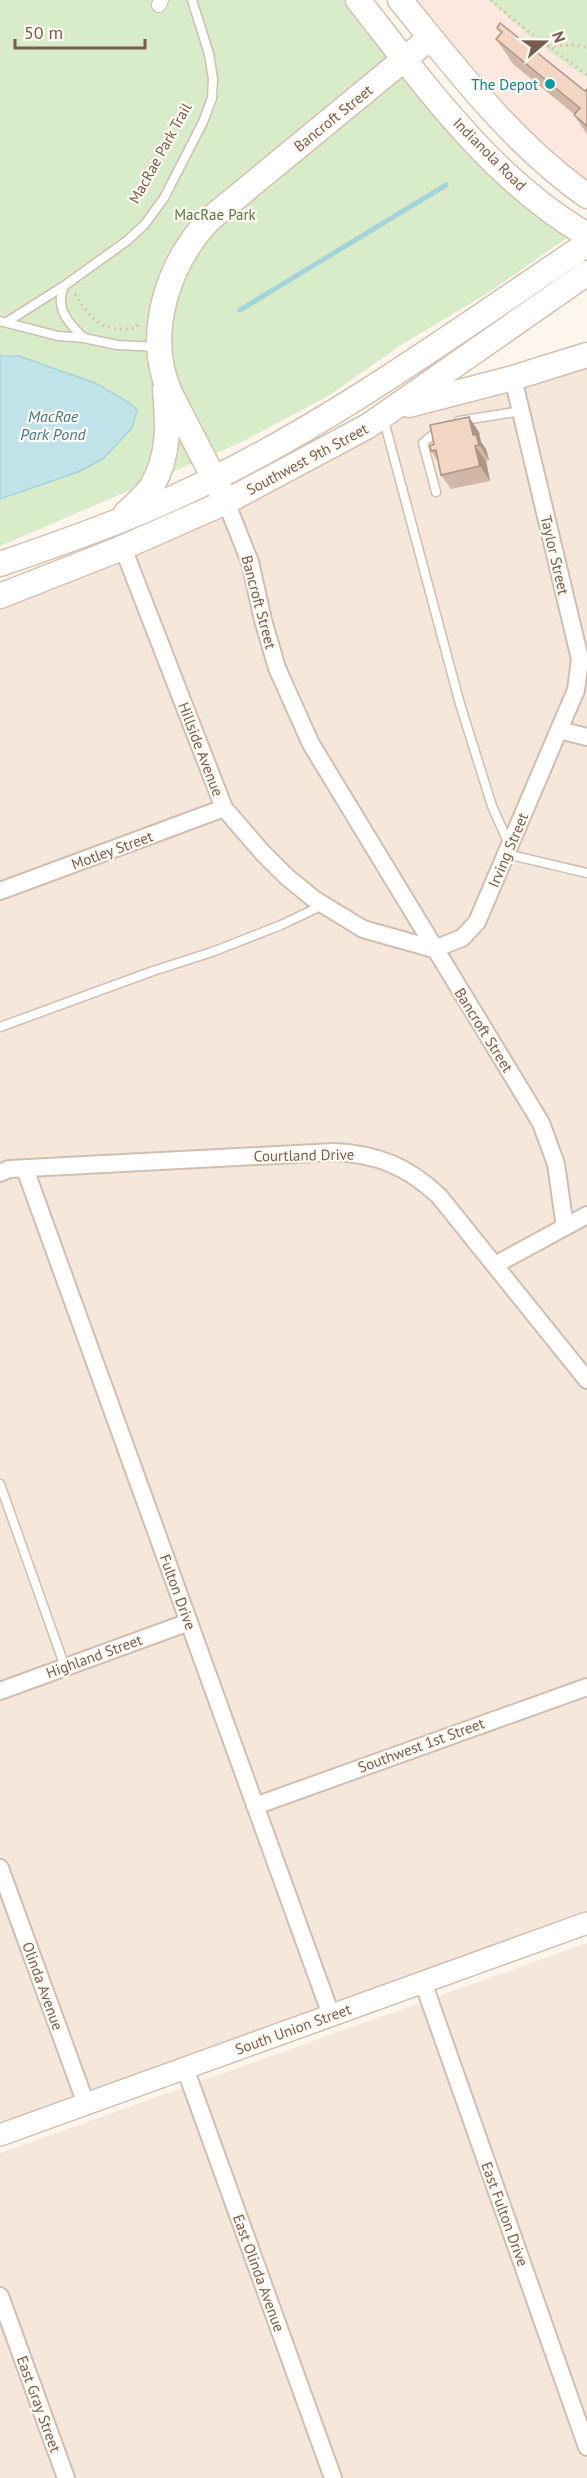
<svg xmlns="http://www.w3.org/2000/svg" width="587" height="2478" viewBox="0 0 587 2478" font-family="'PT Sans',sans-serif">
<rect width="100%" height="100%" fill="#fdf6ec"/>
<path fill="#f5e8da" d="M587,355V1923L0,2135V596L368,426Z
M587,1943V2478H0V2153Z"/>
<path fill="#fde8e0" d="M420,0H488L539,44L587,78V183L535,140L491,96L415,3Z"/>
<path fill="#d8ecc9" d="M0,0H346L416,89L571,235L491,291L401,345L330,395L240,443L0,546Z
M488,0H587V78L539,44Z"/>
<path fill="#bfe3e8" stroke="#a5d3da" stroke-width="1.5" d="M0,356H19L95,383L130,403L137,410L132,428L103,459L78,472L0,499Z"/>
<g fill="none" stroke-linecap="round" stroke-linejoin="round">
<path stroke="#a5d3da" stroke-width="5" d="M240,310L446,185"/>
<g stroke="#d1beb0" stroke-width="11">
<path id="service" d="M0,321L58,336L84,338L117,345L159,347
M7,322L62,287
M84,338C69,324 54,308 64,286L128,240L145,224L164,198L203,122L212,98L213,79L209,54L192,0
M383,417L460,704L492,806L509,844
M459,421L521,411
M436,492L423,443L440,429
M506,854L587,873
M0,1027L153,971L212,952L281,925L323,905
M0,1484L65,1667"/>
</g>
<g stroke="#d1beb0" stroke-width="16">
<path id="pedestrian" d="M159,5L161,0"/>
</g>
<g stroke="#d1beb0" stroke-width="20">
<path id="minor" d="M226,502L250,562L263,620L277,668L311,744L541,1123L556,1164L565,1227
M123,548L224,808L262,852L287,877L314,899L363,929L434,949L462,938L477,922L576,690L580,659L513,378
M559,730L587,737
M0,891L224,808
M25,1169L331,2015
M0,1173L9,1169L334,1152C377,1154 407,1166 439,1196L587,1380
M495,1265L587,1215
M0,1691L189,1622
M255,1806L587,1687
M0,1868L86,2104
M423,1982L587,2447
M185,2068L333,2478
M0,2296L66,2478"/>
</g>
<g stroke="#d1beb0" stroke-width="24">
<path id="tertiary" d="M0,2135L587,1923"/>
</g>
<g stroke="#d6c0b0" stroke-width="27">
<path id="secondary" d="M358,0C425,85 491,179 587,235
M400,0C458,71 512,143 587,196
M409,405L513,378L587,355
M221,492L170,393C144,334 168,263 210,219L430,38
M126,513C134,505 146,496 152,486C170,455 168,424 165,390
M0,564C73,539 146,513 215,478C346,413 466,325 587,244
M0,596L117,550L226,502L368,426L587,273"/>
</g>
<path stroke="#d9b8a5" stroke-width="3" stroke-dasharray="1.5 4.5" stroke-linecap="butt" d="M491,0L516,22L587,75
M548,46L575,45L587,48
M75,294C91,320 103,333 136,328L139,322"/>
<use href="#service" stroke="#fff" stroke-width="8"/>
<use href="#pedestrian" stroke="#fff" stroke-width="14"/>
<use href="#minor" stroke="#fff" stroke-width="16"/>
<use href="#tertiary" stroke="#fff" stroke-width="21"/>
<use href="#secondary" stroke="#fff" stroke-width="24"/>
</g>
<path fill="#d1b7a8" d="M497,28L585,91L587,89V134L574,115V114L513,64L496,39L501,34Z
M479,432L481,442L486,449L489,460L486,461L490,481L451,489L441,475L438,462L431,451Z"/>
<path fill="#aa9588" d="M469,417L479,432L481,442L486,449L489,460L473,435Z
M475,446L486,461L490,481L480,466Z"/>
<path fill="#f3d5c3" stroke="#aa9588" stroke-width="1.5" d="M500,23L585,91L587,89V126L574,115L580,108L496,39L502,32L497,28Z
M469,417L473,435H476L479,445L475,446L480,466L441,475L436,450L431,451L430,446L434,444L430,425Z"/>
<circle fill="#0f9aa8" stroke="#fffaf3" stroke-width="2" cx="550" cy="84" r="6"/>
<g text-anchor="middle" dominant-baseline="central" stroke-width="4.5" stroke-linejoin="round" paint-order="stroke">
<g font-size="15" fill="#0d838f" stroke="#fffaf3" text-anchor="end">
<text x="538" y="84">The Depot</text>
</g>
<g font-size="15" fill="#7a5c4d" stroke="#fffaf3">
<text transform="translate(333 118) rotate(-39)">Bancroft Street</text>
<text transform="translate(160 153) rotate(-61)">MacRae Park Trail</text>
<text transform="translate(490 154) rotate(45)">Indianola Road</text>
<text transform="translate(307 459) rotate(-28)">Southwest 9th Street</text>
<text transform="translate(555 555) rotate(77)">Taylor Street</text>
<text transform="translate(259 602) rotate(75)">Bancroft Street</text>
<text transform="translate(201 749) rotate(69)">Hillside Avenue</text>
<text transform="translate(112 850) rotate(-20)">Motley Street</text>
<text transform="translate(508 850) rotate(-67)">Irving Street</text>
<text transform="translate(484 1030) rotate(58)">Bancroft Street</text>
<text transform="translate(304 1155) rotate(-1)">Courtland Drive</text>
<text transform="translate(178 1592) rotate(70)">Fulton Drive</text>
<text transform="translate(94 1656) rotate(-20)">Highland Street</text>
<text transform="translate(421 1745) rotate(-20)">Southwest 1st Street</text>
<text transform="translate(43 1986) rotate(70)">Olinda Avenue</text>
<text transform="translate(293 2029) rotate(-20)">South Union Street</text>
<text transform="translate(505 2214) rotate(70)">East Fulton Drive</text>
<text transform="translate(259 2273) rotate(70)">East Olinda Avenue</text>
<text transform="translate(39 2404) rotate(70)">East Gray Street</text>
</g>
<g font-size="15" fill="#537a41" stroke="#fffaf3">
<text x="215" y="214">MacRae Park</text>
</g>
<g font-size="16" font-style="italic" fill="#437c86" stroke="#fffaf3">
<text x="53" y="416">MacRae<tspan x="53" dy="18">Park Pond</tspan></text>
</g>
</g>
<g transform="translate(545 42) rotate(70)" stroke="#fffaf3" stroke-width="4.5" paint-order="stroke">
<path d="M0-4.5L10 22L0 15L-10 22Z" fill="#7a5c4d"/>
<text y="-9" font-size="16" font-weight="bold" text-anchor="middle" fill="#7a5c4d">N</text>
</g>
<path d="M15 39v9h130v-9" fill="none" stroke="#7a5c4d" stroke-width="3"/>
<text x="24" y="39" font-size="18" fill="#7a5c4d" stroke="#fffaf3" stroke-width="4.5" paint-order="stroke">50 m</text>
</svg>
